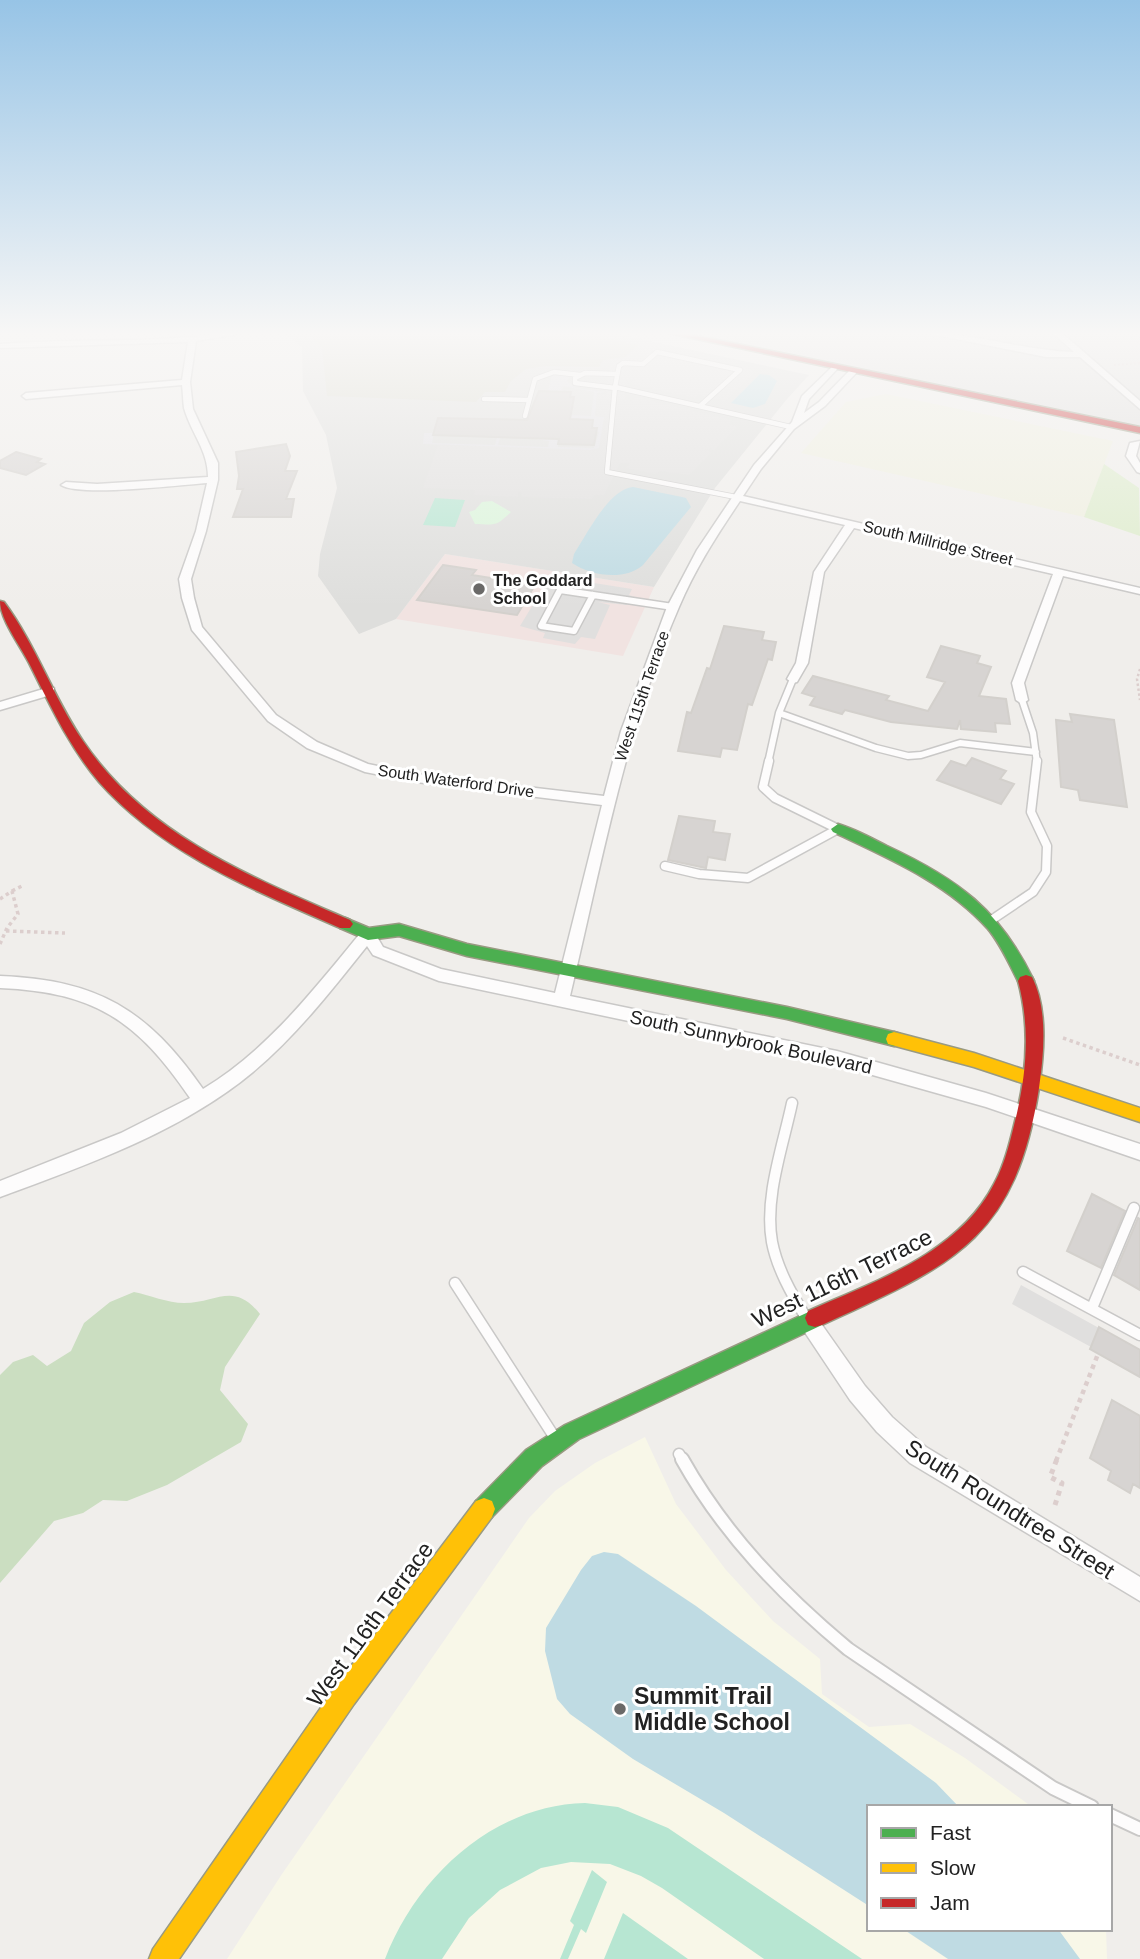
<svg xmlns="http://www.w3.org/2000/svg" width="1140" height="1959" viewBox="0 0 1140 1959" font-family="Helvetica,sans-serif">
<rect width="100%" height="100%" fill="#f0eeeb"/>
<path fill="#dfdedc" d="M672,333H1140V429Z"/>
<path fill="#f1e3e1" d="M445,554L654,587L623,656L396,619Z"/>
<path fill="#f8f7e8" d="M645,1437L676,1504L726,1570L773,1621L820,1659L822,1694L869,1727L910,1724L965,1758L1032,1807H869V1929H1106L1107,1959H227L282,1874L529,1518L555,1491L595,1463Z"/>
<path fill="#dededc" d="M284,333H612L809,375L787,399L715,488L654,587L445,554L396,619L359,634L318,576L320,554L337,488L326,435L303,391L302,347Z"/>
<path fill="#d9d9cd" d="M308,333H581L638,345L625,357L603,360L599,367L546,366L526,369L511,381L505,392H485L476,402L327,396L322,348Z"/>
<path fill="#efefdf" d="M0,333H198L56,336L0,340Z
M886,394L1113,441L1084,517L801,453L846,402Z"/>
<path fill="#ddeccb" d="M1104,464L1139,488L1140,536L1084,517Z"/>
<path fill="#cbdec1" d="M134,1292C149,1295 168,1303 184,1303C218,1303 233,1281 260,1314L225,1367L220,1390L248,1424L241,1442L167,1485L127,1501L103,1500L83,1513L54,1521L0,1583V1375L13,1362L33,1355L47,1366L71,1351L84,1323L110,1302Z"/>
<path fill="#daf5da" d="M492,501L511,512C496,526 496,525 475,524L469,512L475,510L482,502Z"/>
<path fill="#b7e6d2" d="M435,498L465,500L455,527L423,525Z
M585,1803L618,1807L668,1828L862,1959H764L662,1888L641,1876L610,1864L571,1862L541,1868L500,1890L469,1918L442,1959H385C417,1876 494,1805 585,1803Z
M592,1870L607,1882L586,1933L581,1929L568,1959H560L574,1925L570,1921Z
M623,1913L688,1959H604Z"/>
<path fill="#e0dfde" d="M647,347L756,371L725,401L699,395L695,398L631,384L634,380L626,381L625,400L632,401L636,397L732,420L729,424L738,426L714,450L704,449L712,452L689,475L660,471L655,474L626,468L630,463H620L604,495H594L592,499L522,497L521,492H518V497L474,495L475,490L423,488L438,445L599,448L604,417L595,416L597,395H606L609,367L617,361L642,359L646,355L639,353Z
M562,578L632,589L629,595L632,596L627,605L598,602L610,605L595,639L581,637L575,644L543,638L545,633L520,626L534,603L545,605L536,600L545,584L556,586Z
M1021,1285L1099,1328L1091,1347L1012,1304Z"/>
<path fill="#e2e1e5" d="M552,375H571L567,381L575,388L606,392L597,393L595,416L604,417L599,448L591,450L423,444L424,433H434L432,443L495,445L497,438L493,437H504L500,438L498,445L548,447L549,441L528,438L550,437H559L558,447L594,448L599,432L591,431L570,419V415L591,416L594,392L563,386L562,392L548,391Z"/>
<path fill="#bfdbe3" d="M760,374L769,375L777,381L765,404L753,408L731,403Z
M633,487L682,497L686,498L691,507L643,565C625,581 591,576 572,563L574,554C587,534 609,489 633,487Z
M604,1552L618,1554L696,1606L936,1783L959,1807H869V1906L724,1813L633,1759L570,1714L557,1699L545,1651L546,1628L581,1570L592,1556Z
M903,1929H1058L1080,1959H948Z"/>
<path fill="#d7d4d2" stroke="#d3d0cc" stroke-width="2" d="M539,391L571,392L570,397H574L570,419L593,420L592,428H597L594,445L558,444L559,439L433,435L438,418L527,420Z
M286,444L290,456L285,471H297L286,499H294L291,517H233L243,489H237L239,476L236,452Z
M16,452L41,459L37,462L45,464L26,475L0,468V461Z
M443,565L476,570L472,575L535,585L517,615L417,600Z
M724,626L764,632L762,640L776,642L772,660L768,659L752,705L748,704L737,750L722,748L720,757L678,751L687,712L691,713L707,668L710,669Z
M941,646L980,656L977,663L991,667L979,696L1006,699L1010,724L995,723L996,732L961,729L960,720L957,729L891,722L845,710L842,714L810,705L815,697L802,693L813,676L889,696L886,700L928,711L945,682L927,677Z
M1070,714L1114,720L1127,807L1080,800L1078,790L1061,787L1056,720L1072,722Z
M972,758L1006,771L1000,779L1014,784L1001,804L937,780L951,761L966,766Z
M679,816L715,821L713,832L730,834L725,860L708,857L706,868L668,860Z
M1092,1194L1125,1211L1101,1268L1067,1251Z
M1138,1218L1140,1219V1290L1114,1275Z
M1099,1327L1140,1350V1377L1090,1349Z
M1112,1400L1140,1416V1488L1133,1484L1130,1493L1108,1480L1111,1471L1090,1458Z"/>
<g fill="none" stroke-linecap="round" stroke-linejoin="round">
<g stroke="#c9c8c7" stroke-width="6">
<path id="lane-far4" d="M615,387L607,472L736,497
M615,388L575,383V378L585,373L617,374
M484,399L528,400
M700,406L740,370L657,352L643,364L623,363L619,366L615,387L791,427
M525,416L535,379L554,372L580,375"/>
</g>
<g stroke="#c9c8c7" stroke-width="9">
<path id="lane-far3" d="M593,595L574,631L541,626L560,590L673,607
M1022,700L1033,733L1037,763
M779,713L876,748L908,756L921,755L960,743L1036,752
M768,763L779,713L793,679"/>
</g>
<g stroke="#c9c8c7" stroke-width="11">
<path id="lane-far2" d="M769,761L763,787L775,798L838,829
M665,866L699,874L748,878L838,829
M990,921L1033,892L1046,872L1047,846L1031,812L1037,761"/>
</g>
<g stroke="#c9c8c7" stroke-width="13">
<path id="lane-far1" d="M792,1103C783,1146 764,1198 772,1242C777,1268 791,1293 805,1316
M1023,1272L1140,1335
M455,1283L555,1438
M1092,1308L1134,1208
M679,1454L683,1461"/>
</g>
<g stroke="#c9c8c7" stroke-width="16">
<path id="lane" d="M682,1459C724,1534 782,1594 848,1649L1053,1788L1092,1807
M1110,1815L1140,1829"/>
</g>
<g stroke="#c9c8c7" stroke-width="3">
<path id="street" d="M224,333H244L196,341L190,382L193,409L218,463V480L206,531L191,579L194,598L202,627L276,715L317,742L368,764L416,774L604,796L621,731L667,607L697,550L754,465L792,422L802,396L835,364L839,367L809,399L804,413L819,402L851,369L858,371L825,406L794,429L761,469L743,496L1140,588V594L1063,576L1024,683L1028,700L1022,704L1016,700L1012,683L1053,574L854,528L824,572L808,663L797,682L793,683L787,679L796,663L814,572L845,525L740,501C717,535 695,569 679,607C625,731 601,866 570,996L837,1051L986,1093L1140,1144V1160L986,1107L837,1065L439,981L373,955L367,946C332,990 296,1036 253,1072C181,1132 86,1165 0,1197V1181L121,1133L190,1098C137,1020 94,992 0,988V976C98,980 147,1009 203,1089C268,1050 315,988 363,930H373L383,947L441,969L555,993L602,805L416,782L365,772L307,748L268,721L192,630L182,598L179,579L196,531L207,483C180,485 79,497 61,485L66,482L97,484L208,477C208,450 191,433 184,408C183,401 183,392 182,385L26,399L22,396L26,393L182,380L188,342L0,348V344C74,338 150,344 224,333Z
M926,333C976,333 1024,351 1074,352L1053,333H1062L1140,401V409L1080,357H1046Z
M1140,441L1136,456L1140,463V473L1137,472L1126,456L1130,443Z
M50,687L54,688V694L0,710V702Z
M808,1312L815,1315L865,1386L892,1417L926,1447L1140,1577V1601L910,1463L877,1432L850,1400L798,1322L801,1315Z"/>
</g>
<g stroke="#999a82" stroke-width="3">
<path id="fast" d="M838,824C855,829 871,838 887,846C958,879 1000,910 1034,981L1032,985H1020C1010,966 1002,946 988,929C947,883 888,858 833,832L831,829Z
M345,918L369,928L399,924L467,944L787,1007L894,1032L900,1034L902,1039L900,1044L894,1046L787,1019L467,956L399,936L368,940L340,928L337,924Z
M815,1309L822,1311L825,1318L822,1325L579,1439L542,1466L492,1517L484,1520L476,1517L473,1509L476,1501L526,1450L565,1425Z"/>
</g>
<g stroke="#999a82" stroke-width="3">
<path id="slow" d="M894,1032L974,1053L1140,1108V1122L974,1067L888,1044L886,1039L888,1034Z
M484,1498L492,1501L495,1509L492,1517L354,1704L179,1959H149L153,1949L336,1686L476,1501Z"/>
</g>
<g stroke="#999a82" stroke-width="3">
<path id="jam" d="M668,333H684L1140,427V433Z
M0,601L4,602C36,645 53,697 83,741C146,835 251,877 350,920L353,924L350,928H340C254,890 163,854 99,782C70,748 51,707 31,667C22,648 0,620 0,601Z
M1026,975L1032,977C1048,1009 1044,1053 1039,1088C1015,1242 951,1265 822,1325L815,1327L808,1325L805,1318L808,1311C875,1281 958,1254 994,1184C1006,1162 1011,1137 1017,1113C1027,1069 1030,1025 1018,981L1020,977Z"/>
</g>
<path stroke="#dccecd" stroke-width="2" stroke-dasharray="2 2" stroke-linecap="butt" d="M1114,365L1140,363"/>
<path stroke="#dccecd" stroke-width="2.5" stroke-dasharray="2.5 2.5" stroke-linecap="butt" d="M1140,669L1137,679L1140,700"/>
<path stroke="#dccecd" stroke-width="3.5" stroke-dasharray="3.5 3.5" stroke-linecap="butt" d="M12,891L22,886
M0,899L12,891L18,914L7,928L0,944
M6,931L65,933
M1063,1038L1140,1065"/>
<path stroke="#dccecd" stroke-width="4.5" stroke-dasharray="4.5 4.5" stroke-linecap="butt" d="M1056,1461L1098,1354"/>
<path stroke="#dccecd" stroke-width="5" stroke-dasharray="5 5" stroke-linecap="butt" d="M1055,1505L1062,1483L1050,1477L1057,1459"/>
<use href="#lane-far4" stroke="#fdfcfc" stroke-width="4.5"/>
<use href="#lane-far3" stroke="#fdfcfc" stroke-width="6"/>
<use href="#lane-far2" stroke="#fdfcfc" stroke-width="8"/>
<use href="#lane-far1" stroke="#fdfcfc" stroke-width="10"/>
<use href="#lane" stroke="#fdfcfc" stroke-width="12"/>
<use href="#street" fill="#fdfcfc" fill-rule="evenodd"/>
<use href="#fast" fill="#4caf50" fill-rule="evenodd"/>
<use href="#slow" fill="#ffc107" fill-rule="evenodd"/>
<use href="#jam" fill="#c62828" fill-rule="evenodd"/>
</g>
<linearGradient id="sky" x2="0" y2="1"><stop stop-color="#97c4e6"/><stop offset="0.55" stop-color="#f8f7f6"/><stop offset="1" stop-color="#f8f7f6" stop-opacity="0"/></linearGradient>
<rect width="1140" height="607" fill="url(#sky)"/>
<g fill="#6a6968" stroke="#fff" stroke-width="2.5">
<circle cx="479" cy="589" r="7"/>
<circle cx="620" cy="1709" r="7"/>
</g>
<g text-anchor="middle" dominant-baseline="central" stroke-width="6" stroke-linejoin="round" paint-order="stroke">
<g font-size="16" fill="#222" stroke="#fff">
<text transform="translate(938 543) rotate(13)">South Millridge Street</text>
<text transform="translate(642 696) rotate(-71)">West 115th Terrace</text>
<text transform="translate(456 781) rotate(8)">South Waterford Drive</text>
</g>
<g font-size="16" font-weight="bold" fill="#222" stroke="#fff" text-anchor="start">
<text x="493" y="580">The Goddard<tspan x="493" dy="18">School</tspan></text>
</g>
<g font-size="19" fill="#222" stroke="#fff">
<text transform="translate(751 1042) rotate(12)">South Sunnybrook Boulevard</text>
</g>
<g font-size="23" fill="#222" stroke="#fff">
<text transform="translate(842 1278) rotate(-26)">West 116th Terrace</text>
<text transform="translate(1010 1509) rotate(32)">South Roundtree Street</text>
<text transform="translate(370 1624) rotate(-54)">West 116th Terrace</text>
</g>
<g font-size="23" font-weight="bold" fill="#222" stroke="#fff" text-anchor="start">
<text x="634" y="1696">Summit Trail<tspan x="634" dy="26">Middle School</tspan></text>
</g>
</g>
<rect x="867" y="1805" width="245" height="126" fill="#ffffff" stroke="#a7a7a7" stroke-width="2"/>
<rect x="881" y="1828" width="35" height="10" fill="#4caf50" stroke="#a7a7a7" stroke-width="2"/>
<text x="930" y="1840" font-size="21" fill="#222222">Fast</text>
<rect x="881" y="1863" width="35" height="10" fill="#ffc107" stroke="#a7a7a7" stroke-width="2"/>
<text x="930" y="1875" font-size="21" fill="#222222">Slow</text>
<rect x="881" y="1898" width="35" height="10" fill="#c62828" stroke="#a7a7a7" stroke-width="2"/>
<text x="930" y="1910" font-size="21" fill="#222222">Jam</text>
</svg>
